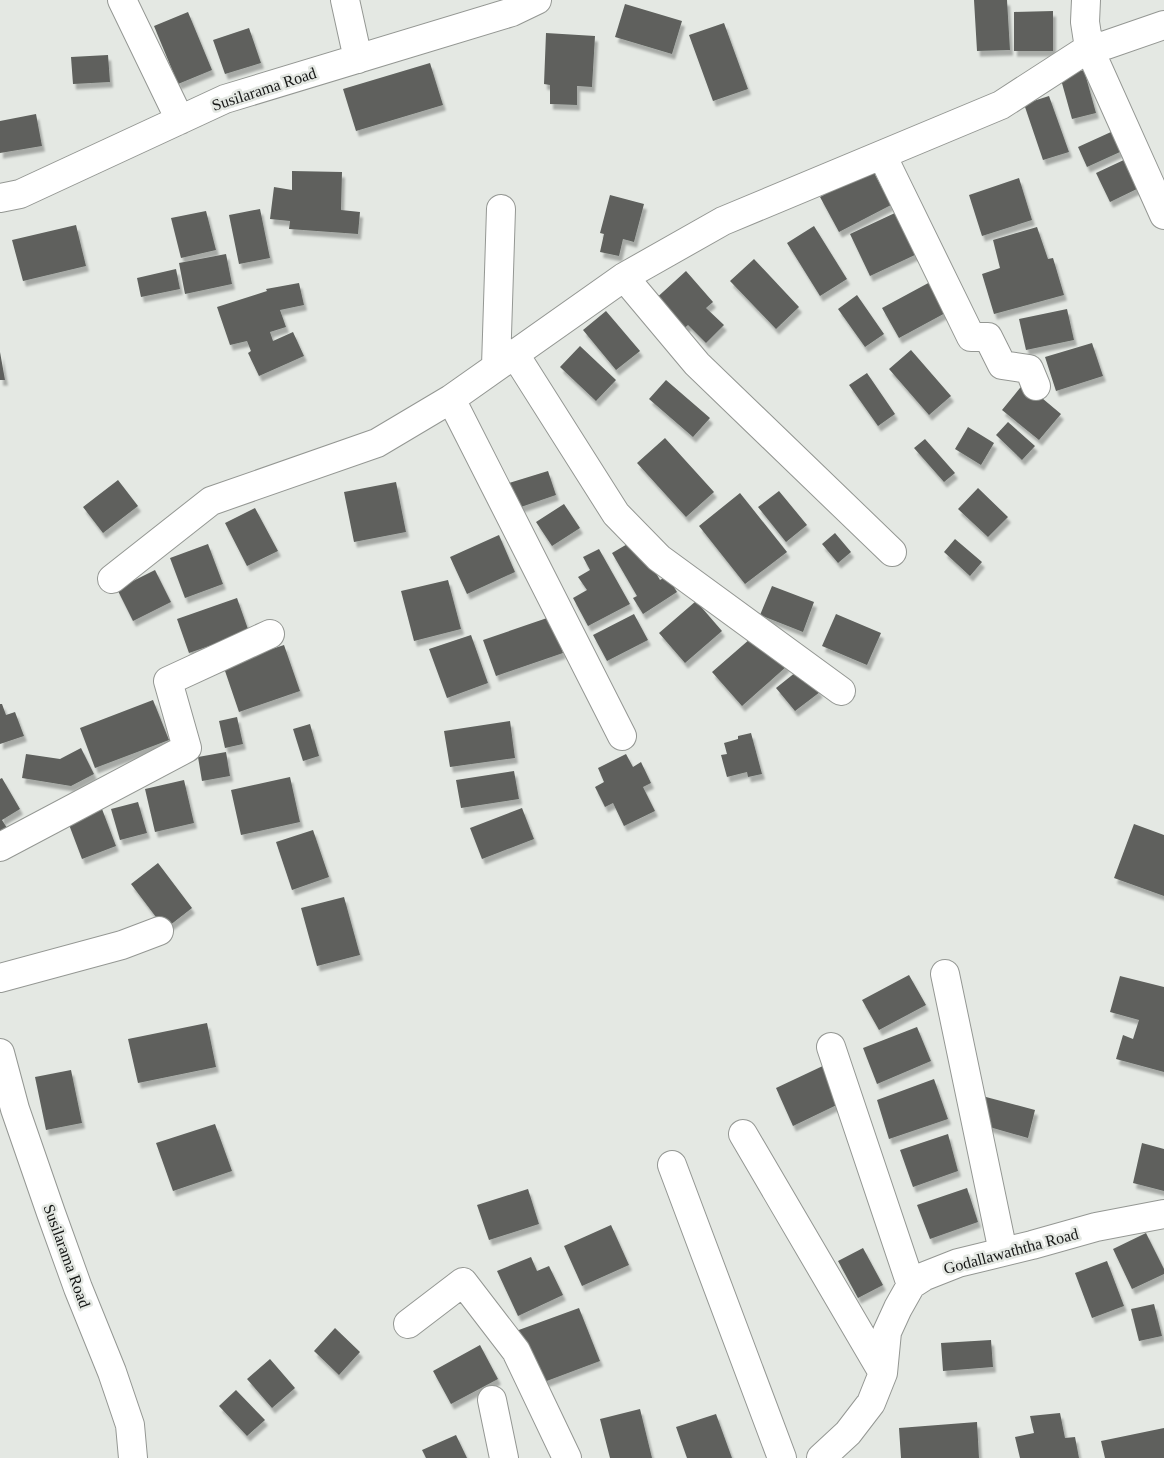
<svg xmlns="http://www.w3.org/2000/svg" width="1164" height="1458" viewBox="0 0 1164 1458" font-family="'Times New Roman',serif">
<defs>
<filter id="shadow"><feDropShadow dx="3" dy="5.5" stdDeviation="1" flood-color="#0004"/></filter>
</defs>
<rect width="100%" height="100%" fill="#e4e8e3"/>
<path fill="#5e615d" filter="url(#shadow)" d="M974,0H1007L1010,50L977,51Z
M625,4L682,21L672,54L615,37Z
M1053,11V51H1014V12Z
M188,12L212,70L178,84L154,26Z
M724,23L748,89L713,101L689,35Z
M249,28L261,63L225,74L213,40Z
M546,33L595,36L592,87L577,86V105L550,104V85L544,84Z
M108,55L110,82L73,84L71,57Z
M430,63L443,105L356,131L343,89Z
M1084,70L1096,113L1072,119L1060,76Z
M1049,96L1069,152L1043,160L1024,104Z
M36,114L42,146L0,153V121Z
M1111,132L1120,152L1087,167L1078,147Z
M1128,158L1141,187L1110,202L1096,173Z
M872,169L891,205L839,232L820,197Z
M292,171L342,172L341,210L360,212L358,234L289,229L290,221L270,219L274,187L292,190Z
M1019,178L1032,220L982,236L969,195Z
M610,195L644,204L634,242L623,239L619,256L600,252L604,234L600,233Z
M260,209L270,258L239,264L229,215Z
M206,211L216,250L181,258L171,218Z
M897,212L917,254L870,276L850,234Z
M76,225L86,266L23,281L12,240Z
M814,226L847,279L820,296L787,243Z
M1037,227L1048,259L1053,258L1064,295L994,314L982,274L1000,268L993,240Z
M226,254L232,284L185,294L179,263Z
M754,259L799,307L776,329L730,281Z
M176,269L180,289L141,297L137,278Z
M686,271L713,302L706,308L724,325L706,343L688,325L680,332L652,302Z
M932,281L949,311L899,338L882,308Z
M299,283L304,305L280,310L286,327L270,332L273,341L293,332L304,356L259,376L248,353L251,351L247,341L230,345L217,307L267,291L266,289Z
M857,295L884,334L865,347L838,309Z
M1067,309L1074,340L1026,350L1019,319Z
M606,311L640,351L616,370L583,330Z
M1092,343L1103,376L1056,391L1045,357Z
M580,346L616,380L596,401L560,367Z
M911,350L951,396L929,415L889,369Z
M0,352L5,380H0Z
M867,373L895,414L878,426L849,385Z
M666,380L710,418L693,437L649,399Z
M1024,383L1061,414L1039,440L1002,410Z
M1008,422L1035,446L1022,460L996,435Z
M968,427L994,443L981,465L955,449Z
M665,438L714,492L686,517L637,463Z
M925,439L955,473L944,482L914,448Z
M548,471L556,495L518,508L509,483Z
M118,480L138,506L103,533L83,507Z
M396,482L406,532L354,542L344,492Z
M978,488L1008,517L988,537L958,509Z
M779,491L807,525L786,542L758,507Z
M740,493L787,552L745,584L699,526Z
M564,504L580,528L552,546L536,522Z
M255,508L278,551L247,566L225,523Z
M835,533L851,552L838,563L822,544Z
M499,535L515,572L467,594L450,557Z
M636,539L660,580L667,576L677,592L643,614L633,598L637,596L612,553Z
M955,539L982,562L970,576L944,552Z
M208,544L223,584L185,598L170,558Z
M599,549L630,604L588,626L573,598L587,590L578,577L590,570L583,557Z
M155,570L171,602L133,621L117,589Z
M448,580L461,629L414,641L401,591Z
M772,586L814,602L803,632L760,615Z
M237,598L249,632L189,653L177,619Z
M696,601L722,631L685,663L659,633Z
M634,614L648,640L607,661L593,635Z
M836,614L881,633L867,665L822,646Z
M550,617L563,653L496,676L483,640Z
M758,632L787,666L742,706L712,672Z
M471,635L488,683L447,698L429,649Z
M284,645L300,691L239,712L223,665Z
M801,668L820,692L795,711L776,688Z
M153,700L169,740L95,768L80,728Z
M0,704H2L6,715L15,712L24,736L0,744Z
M237,717L243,744L225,748L219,721Z
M510,721L515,758L450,767L444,731Z
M310,724L319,756L303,761L293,729Z
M751,733L762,774L748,777L747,772L727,777L721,755L727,754L724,743L738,739V736Z
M81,748L94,774L71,786L22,778L26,754L60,759Z
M226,752L230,776L202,781L198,757Z
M626,754L633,767L641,762L651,783L643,787L655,811L624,826L613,803L605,807L595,787L604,782L598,768Z
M514,771L519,799L461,808L456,780Z
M290,777L300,822L241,835L231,790Z
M2,778L20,809L2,820L7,828L0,832V779Z
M184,780L194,823L155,832L145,789Z
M138,802L147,833L120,840L111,809Z
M522,808L534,839L482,859L470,828Z
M102,809L116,846L82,859L68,822Z
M1134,824L1164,835V896L1114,878Z
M313,830L329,877L292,890L276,842Z
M158,863L192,908L165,929L131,884Z
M344,897L360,955L317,966L301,908Z
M909,975L926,1005L879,1030L862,1000Z
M1120,976L1164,987V1072L1116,1059L1123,1035L1133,1039L1139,1020L1110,1012Z
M207,1023L216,1067L138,1083L128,1039Z
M917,1027L931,1061L877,1084L863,1048Z
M827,1064L845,1101L793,1126L776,1088Z
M71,1070L82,1123L46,1130L35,1077Z
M934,1079L948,1119L889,1139L877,1100Z
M986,1097L1035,1110L1028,1138L979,1124Z
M215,1124L232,1171L173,1191L156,1143Z
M948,1134L958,1171L913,1187L900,1150Z
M1142,1143L1164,1149V1191L1133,1183Z
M967,1188L978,1222L930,1239L917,1205Z
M528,1189L539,1224L489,1240L477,1205Z
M611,1225L629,1265L582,1286L564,1246Z
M1146,1233L1164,1269V1274L1132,1289L1113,1249Z
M863,1248L883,1285L858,1298L838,1261Z
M531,1257L537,1271L549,1266L563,1295L518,1316L497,1271Z
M1107,1261L1124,1306L1092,1318L1075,1273Z
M1154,1304L1162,1336L1139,1341L1131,1309Z
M579,1308L600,1361L536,1385L516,1331Z
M335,1328L360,1352L339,1375L314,1351Z
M991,1340L993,1367L943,1371L941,1343Z
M480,1345L498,1379L451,1404L433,1371Z
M270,1359L295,1388L272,1408L247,1379Z
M236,1390L265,1420L247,1436L219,1406Z
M640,1409L652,1458H610L600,1419Z
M1060,1413L1065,1438L1075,1437L1079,1458H1020L1015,1437L1034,1433L1030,1416Z
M716,1414L732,1458H687L676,1427Z
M977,1422L979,1458H901L899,1428Z
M1164,1428V1458H1105L1101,1441Z
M456,1435L467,1458H426L422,1450Z"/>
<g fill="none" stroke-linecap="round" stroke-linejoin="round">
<g stroke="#949793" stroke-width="30">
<path id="minor" d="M122,0L180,120
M345,0L358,59
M1086,0L1085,22L1089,48L1106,45L1164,25
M882,155L971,337H988L1002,365L1029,369L1036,386
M0,198L20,194L225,99L512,12L537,0
M624,277L697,364L892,552
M514,353L616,514L659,558L841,691
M496,366L501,209
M451,399L622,736
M112,579L211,501L377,443L451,399L624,277L723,221L1001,105L1089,48L1164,215
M0,847L187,748L168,681L270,634
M945,974L1003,1252
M0,978L122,945L159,931
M831,1047L911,1285
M0,1053L15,1109L51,1213L78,1288L112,1372L130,1425L133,1458
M743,1134L883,1373
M672,1165L782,1458
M408,1324L463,1282L516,1351L567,1458
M492,1400L504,1458
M821,1458L848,1433L871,1403L883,1373L887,1332L898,1308L911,1285L925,1276L958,1263L1032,1245L1096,1227L1164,1214"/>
</g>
<use href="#minor" stroke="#fff" stroke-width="28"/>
</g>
<g text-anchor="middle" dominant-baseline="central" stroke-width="5" stroke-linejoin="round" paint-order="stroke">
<g font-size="16" fill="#151615" stroke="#e4e8e3">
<text transform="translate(264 89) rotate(-18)">Susilarama Road</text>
<text transform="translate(1011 1251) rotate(-15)">Godallawaththa Road</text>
<text transform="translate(67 1256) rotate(70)">Susilarama Road</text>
</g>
</g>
</svg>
